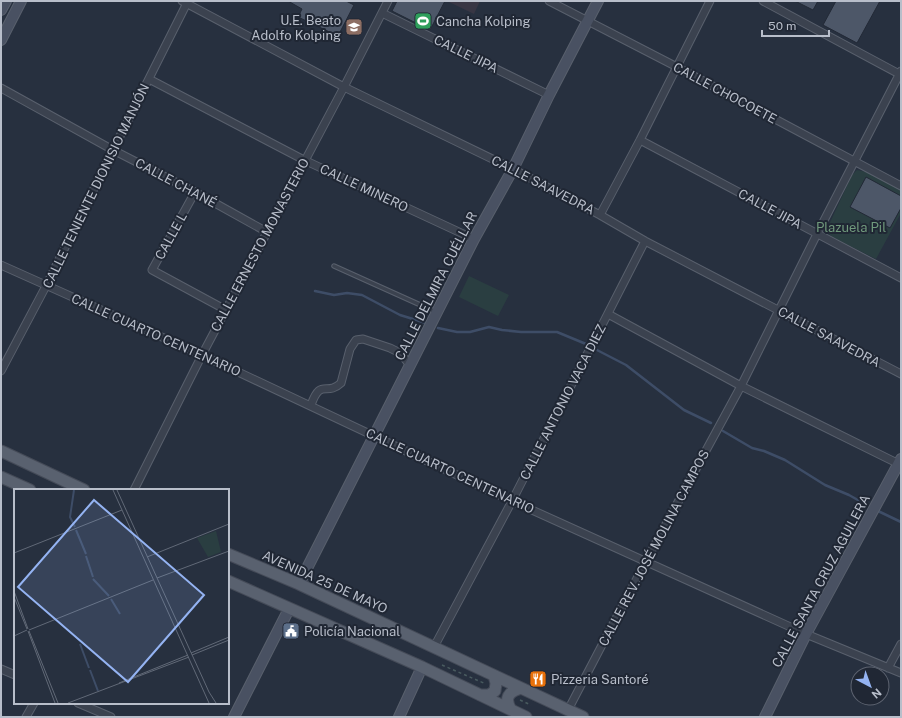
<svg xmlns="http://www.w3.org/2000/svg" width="902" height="718" viewBox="0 0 902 718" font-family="'Public Sans',sans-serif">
<rect width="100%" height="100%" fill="#27303f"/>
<path fill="#383644" d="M447,1H480L474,14Z"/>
<path fill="#2a3e41" d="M857,170L867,172L901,190V196L866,177L850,207L890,228L901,208V213L876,259L832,237L826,231L852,175Z
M469,276L509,295L498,316L459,297Z"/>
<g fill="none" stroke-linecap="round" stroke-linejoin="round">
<path stroke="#3e4d67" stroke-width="2.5" d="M315,291L334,295L347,293L362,295L400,315L426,323
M438,328L457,332H470L489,327L502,330L521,332H557L586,344
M595,349L626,365L684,410L711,423
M723,431L752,448L764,451L785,460L825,485L849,495L865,504
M878,511L901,522"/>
</g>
<path fill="#4d5768" stroke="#222936" d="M288,1H346L354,5L338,36L298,17L302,9Z
M397,1H445L430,30L392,11Z
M795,1H818L813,10Z
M836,1H880L857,43L823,25Z
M866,177L901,196V208L890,228L850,207Z"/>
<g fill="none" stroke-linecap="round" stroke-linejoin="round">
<g stroke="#59606d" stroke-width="5.5">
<path id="lane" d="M334,266L436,312"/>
</g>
<g stroke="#59606d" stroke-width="9">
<path id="street" d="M182,1L344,87L513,169L600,215L645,241L901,374
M549,1L677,67L901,186
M763,1L901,75
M382,13L549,95
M149,79L304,160L474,239
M1,88L113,150L195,192L267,232
M640,140L901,278
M195,192L152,270L226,310
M600,215L640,140L710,1
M1,265L202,355L512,501L806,634L901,673
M608,314L741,386L901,465
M1,371L46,286L113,150L188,1
M311,405C321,377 326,397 341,383L350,349L356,340L363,339L390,348L400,353L410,365
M134,490L202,355L344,87L388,1
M434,647L512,501L645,241
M888,668L901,644
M1,669L15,675
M78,703L111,717
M568,710L646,561L741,386L817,234L901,71
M26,717L34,703"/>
</g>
<g stroke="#59606d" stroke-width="12">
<path id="secondary" d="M1,10L6,1
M1,40L21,1
M299,584L474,239L513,169L549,95L598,1
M234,717L289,609
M399,717L422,667
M765,717L806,634L901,459"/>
</g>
<g stroke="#454b58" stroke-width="13">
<path id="primary" d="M1,451L84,490
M1,477L30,490
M228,554L299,584L583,717
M228,581L422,667L526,717
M480,695H489L495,691L496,683L494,676
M511,710C504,698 508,692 521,688"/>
</g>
<path stroke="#495b5f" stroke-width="1.5" stroke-dasharray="3 3" stroke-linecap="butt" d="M442,665L486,684
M520,700L531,705"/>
<use href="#lane" stroke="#3b424f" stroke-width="3.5"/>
<use href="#street" stroke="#3b424f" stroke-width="7"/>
<use href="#secondary" stroke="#495162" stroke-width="10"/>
<use href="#primary" stroke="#59616f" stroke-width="11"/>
</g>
<defs>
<g id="stadium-square" transform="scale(0.9)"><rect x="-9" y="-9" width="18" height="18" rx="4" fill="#2e9e5b" stroke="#202734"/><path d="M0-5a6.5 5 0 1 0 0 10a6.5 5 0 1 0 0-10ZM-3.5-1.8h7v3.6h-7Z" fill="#fff"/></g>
<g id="school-square" transform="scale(0.9)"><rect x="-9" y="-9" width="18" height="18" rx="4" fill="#8d6e63" stroke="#202734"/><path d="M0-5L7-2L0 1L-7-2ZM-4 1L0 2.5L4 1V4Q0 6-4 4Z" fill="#fff"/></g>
<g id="civic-square" transform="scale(0.9)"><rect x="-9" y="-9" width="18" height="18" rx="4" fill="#5c6f8a" stroke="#202734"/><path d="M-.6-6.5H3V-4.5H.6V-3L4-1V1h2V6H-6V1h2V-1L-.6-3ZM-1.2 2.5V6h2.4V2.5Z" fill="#fff"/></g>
<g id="restaurant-square" transform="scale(0.9)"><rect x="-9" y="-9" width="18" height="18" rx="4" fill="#e8710a" stroke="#202734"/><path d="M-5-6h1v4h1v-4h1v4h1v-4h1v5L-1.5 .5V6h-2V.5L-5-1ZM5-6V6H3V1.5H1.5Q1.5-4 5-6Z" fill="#fff"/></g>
</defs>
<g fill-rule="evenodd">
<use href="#stadium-square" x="423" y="21"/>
<use href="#school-square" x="354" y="27"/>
<use href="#civic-square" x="291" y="631"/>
<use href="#restaurant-square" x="538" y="679"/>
</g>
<g text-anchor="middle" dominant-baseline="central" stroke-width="4" stroke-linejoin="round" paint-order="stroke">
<g font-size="13" fill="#b8beca" stroke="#202734" text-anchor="start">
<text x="341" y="20" text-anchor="end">U.E. Beato<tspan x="341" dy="15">Adolfo Kolping</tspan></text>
<text x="436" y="21">Cancha Kolping</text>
<text x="304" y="631">Policía Nacional</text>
<text x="551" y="679">Pizzeria Santoré</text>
</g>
<g font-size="13" fill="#b8beca" stroke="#202734">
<text transform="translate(466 54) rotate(26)">CALLE JIPA</text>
<text transform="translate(725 93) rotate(28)">CALLE CHOCOETE</text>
<text transform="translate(176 183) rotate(28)">CALLE CHANÉ</text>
<text transform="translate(543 185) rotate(27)">CALLE SAAVEDRA</text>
<text transform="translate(96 186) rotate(-64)">CALLE TENIENTE DIONISIO MANJÓN</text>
<text transform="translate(364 188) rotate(25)">CALLE MINERO</text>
<text transform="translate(770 209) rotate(28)">CALLE JIPA</text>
<text transform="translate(171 236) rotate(-61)">CALLE L</text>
<text transform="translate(260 245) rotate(-62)">CALLE ERNESTO MONASTERIO</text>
<text transform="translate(436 286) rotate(-63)">CALLE DELMIRA CUÉLLAR</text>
<text transform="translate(156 335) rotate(24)">CALLE CUARTO CENTENARIO</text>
<text transform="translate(829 337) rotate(28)">CALLE SAAVEDRA</text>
<text transform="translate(563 402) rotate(-63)">CALLE ANTONIO VACA DIEZ</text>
<text transform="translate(450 471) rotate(25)">CALLE CUARTO CENTENARIO</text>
<text transform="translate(654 548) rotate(-62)">CALLE REV. JOSÉ MOLINA CAMPOS</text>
<text transform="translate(821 581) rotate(-62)">CALLE SANTA CRUZ AGUILERA</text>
<text transform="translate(325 582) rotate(24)">AVENIDA 25 DE MAYO</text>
</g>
<g font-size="13" fill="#70997c" stroke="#202734">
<text x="851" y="227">Plazuela Pil</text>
</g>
</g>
<g transform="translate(14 489)">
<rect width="215" height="215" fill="#27303f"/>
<path d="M202,42L207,63L194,68L183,49Z" fill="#2a3e41"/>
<path fill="none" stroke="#3e4d67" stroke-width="2" d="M60,1L56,28L61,38M62,41L72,65M72,67L79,88M79,90L95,107M97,110L106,125M66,155L75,179M76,181L84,202"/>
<path fill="none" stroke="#616977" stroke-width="1" d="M99,1L195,214M103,1L195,203L202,214M0,64L108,21M133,68L215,35M143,89L215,62M0,102L14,140M0,108L13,140M15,141L139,91M14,142L41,214M15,142L44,214M0,147L13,141M177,164L215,148V150M178,166L215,151M105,194L174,166M54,214L175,168"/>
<path fill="#94b3f2" fill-opacity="0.15" stroke="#94b3f2" stroke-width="2" d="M80,11L190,106L114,193L4,98Z"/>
<rect width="215" height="215" fill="none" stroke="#b8beca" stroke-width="2"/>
</g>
<rect width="902" height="718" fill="none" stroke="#b8beca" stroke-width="4"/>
<g transform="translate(870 686) rotate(139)"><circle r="19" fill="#202734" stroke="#5d6370"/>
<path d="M0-3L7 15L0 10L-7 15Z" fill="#94b3f2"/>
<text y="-6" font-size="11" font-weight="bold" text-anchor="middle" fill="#b8beca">N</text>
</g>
<path d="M762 30v6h67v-6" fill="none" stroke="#b8beca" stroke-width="2"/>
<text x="768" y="30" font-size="12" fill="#b8beca" stroke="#202734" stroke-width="3" paint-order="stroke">50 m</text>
</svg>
